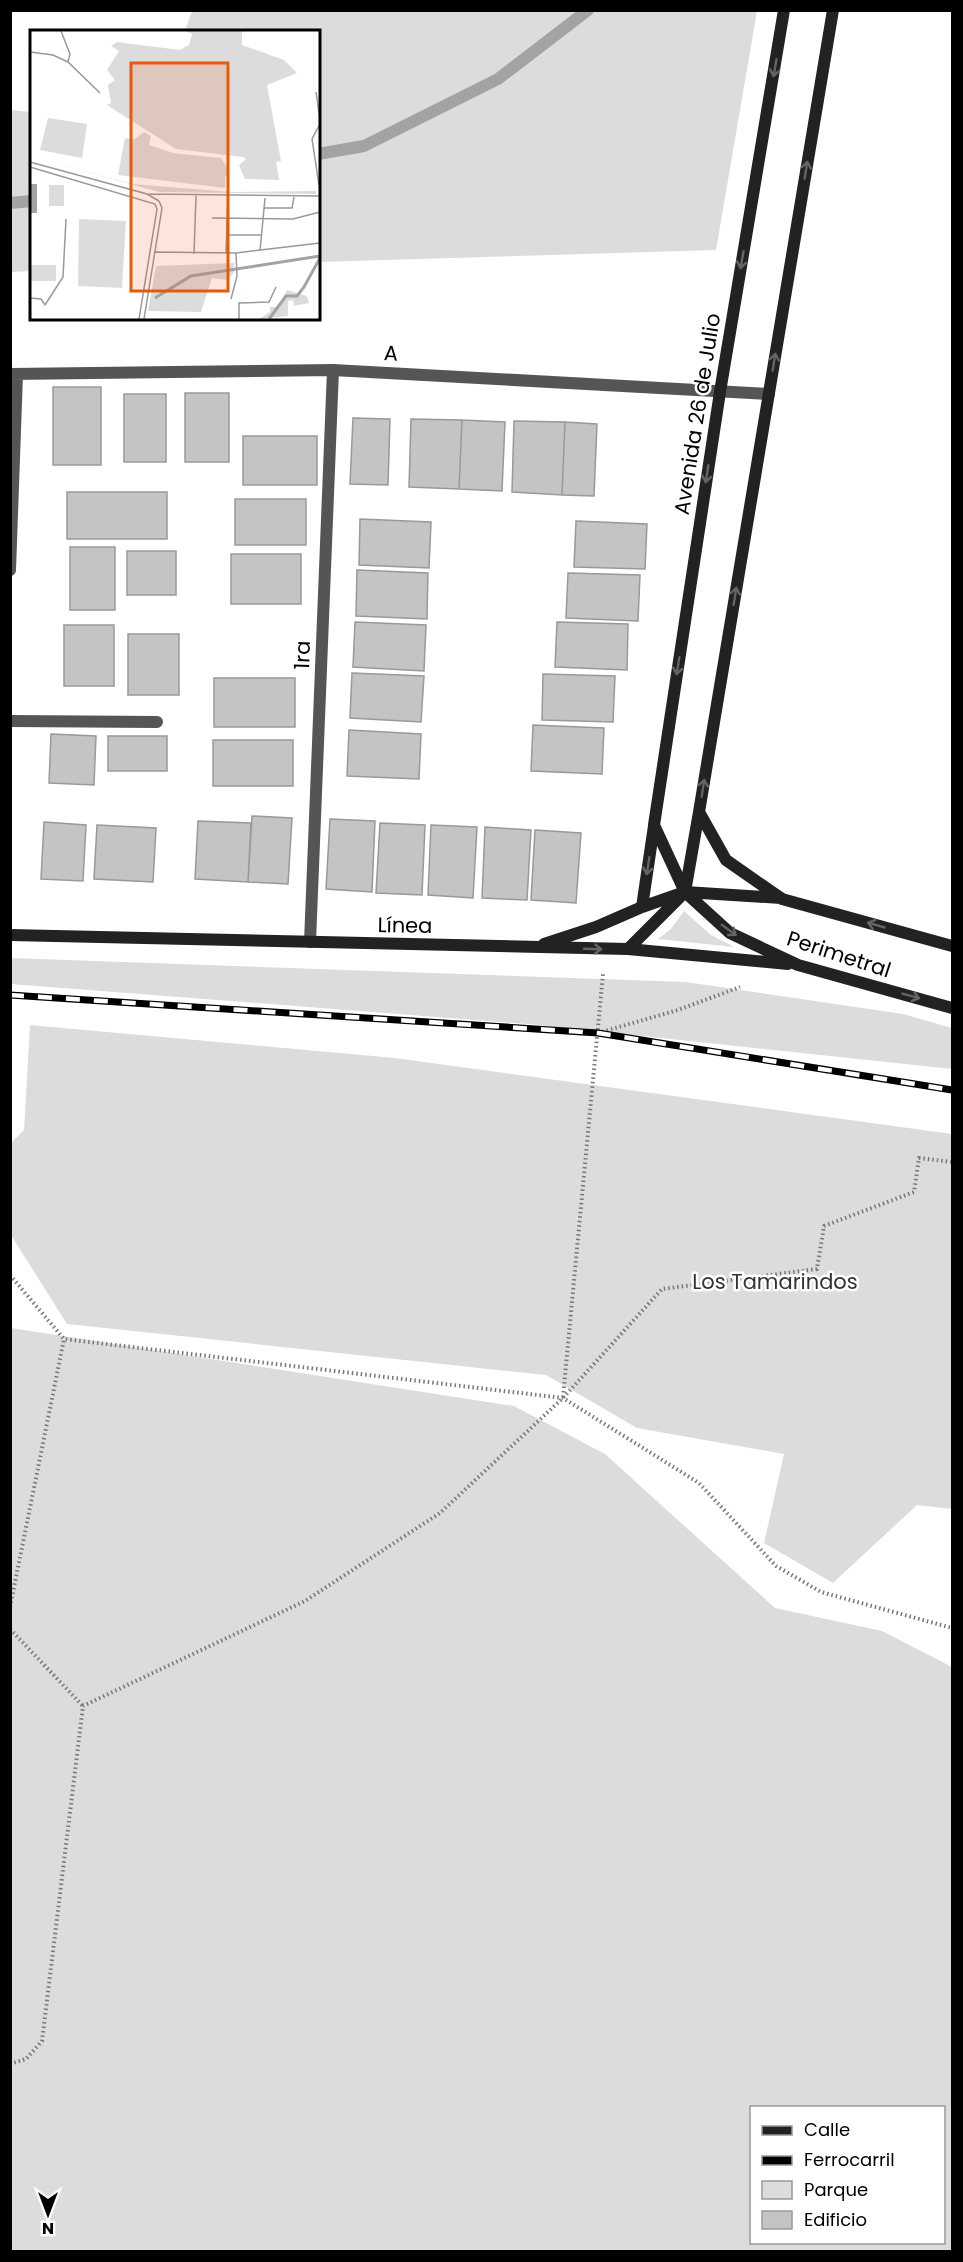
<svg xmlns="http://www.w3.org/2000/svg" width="963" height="2262" viewBox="0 0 963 2262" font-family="Poppins,sans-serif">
<rect width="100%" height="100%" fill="#fff"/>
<path fill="#dcdcdc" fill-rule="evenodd" d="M192,11H757L716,250L318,262V32L185,31Z
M10,110L31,112V271L11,272Z
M684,911L711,935L734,947L658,939L671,929Z
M11,958L686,982L903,1014L952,1028V1069L539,1025L11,984Z
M30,1025L395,1058L952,1134V1509L917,1505L833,1583L764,1543L784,1454L637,1428L546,1375L67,1324L11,1235V1143L24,1130Z
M11,1328L514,1406L605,1454L775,1608L882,1631L952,1667V2251H11ZM752,2108H944V2242H752Z"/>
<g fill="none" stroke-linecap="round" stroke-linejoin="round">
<path stroke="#a3a3a3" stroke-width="12" d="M318,154L364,146L498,79L588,10
M10,203L32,201"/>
</g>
<path fill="#c4c4c4" stroke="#999" stroke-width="1.5" d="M53,387H101V465H53Z
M185,393H229V462H185Z
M124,394H166V462H124Z
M353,418L390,419L388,485L350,484Z
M411,419L462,420L459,489L409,487Z
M462,420L505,422L502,491L459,489Z
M514,421L565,422L562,495L512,492Z
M565,422L597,424L594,496L562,495Z
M243,436H317V485H243Z
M67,492H167V539H67Z
M235,499H306V545H235Z
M360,519L431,522L429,568L359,565Z
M576,521L647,524L645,569L574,567Z
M70,547H115V610H70Z
M127,551H176V595H127Z
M231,554H301V604H231Z
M357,570L428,573L427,619L356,616Z
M568,573L640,575L638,621L566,618Z
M355,622L426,625L424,671L353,667Z
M557,622L628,624L627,670L555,667Z
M64,625H114V686H64Z
M128,634H179V695H128Z
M352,673L424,676L421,722L350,718Z
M543,674L615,676L613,722L542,720Z
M214,678H295V727H214Z
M533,725L604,728L602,774L531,771Z
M349,730L421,734L419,779L347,776Z
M51,734L96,736L94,785L49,783Z
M108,736H167V771H108Z
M213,740H293V786H213Z
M252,816L292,818L288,884L248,882Z
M330,819L375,821L372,892L326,889Z
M198,821L251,823L248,882L195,879Z
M44,822L86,825L83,881L41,879Z
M380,823L425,825L422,895L376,893Z
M97,825L156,828L153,882L94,879Z
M431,825L477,827L473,898L428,895Z
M485,827L531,830L527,900L482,898Z
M535,830L581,833L576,903L531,900Z"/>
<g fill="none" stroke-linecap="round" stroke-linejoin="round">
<path stroke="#777" stroke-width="4" stroke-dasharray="1.5 3" stroke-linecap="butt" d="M598,1033L678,1010L740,987
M10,1275L64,1339L563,1398L699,1483L776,1566L821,1592L952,1628
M563,1397L603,974
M10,1607L64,1339
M10,1629L83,1706
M10,2064L26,2059L42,2041L83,1706L305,1601L440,1513L563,1398L662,1289L817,1269L824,1226L914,1192L919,1158L952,1162"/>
<path stroke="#555" stroke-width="12" d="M10,721L157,722
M310,942L333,370"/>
<path stroke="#555" stroke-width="12" d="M10,374L333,370L769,394
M10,570L17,374"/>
<path stroke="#222" stroke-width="12" d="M784,10L720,392L654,825L685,892L730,933L798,965L952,1008
M833,10L699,812L726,860L782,899L952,946
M685,892L699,812
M642,907L654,826
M10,935L628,949L788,964
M544,944L596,927L642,907L685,892L781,898
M628,949L682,895"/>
<g stroke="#000" stroke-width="7">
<path id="rail" d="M10,995L598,1033L952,1090"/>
</g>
<use href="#rail" stroke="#fff" stroke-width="4.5" stroke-dasharray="14" stroke-linecap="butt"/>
</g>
<defs><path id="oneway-shaft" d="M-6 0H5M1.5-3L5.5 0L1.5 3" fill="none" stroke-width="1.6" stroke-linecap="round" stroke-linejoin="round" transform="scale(1.5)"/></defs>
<g stroke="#646464">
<use href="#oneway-shaft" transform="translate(775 68) rotate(100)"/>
<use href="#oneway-shaft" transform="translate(806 170) rotate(-81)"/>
<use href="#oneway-shaft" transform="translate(742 260) rotate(100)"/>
<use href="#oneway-shaft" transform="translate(774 362) rotate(-81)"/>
<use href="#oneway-shaft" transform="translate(707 474) rotate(99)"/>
<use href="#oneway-shaft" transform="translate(735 596) rotate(-81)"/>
<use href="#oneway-shaft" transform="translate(678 666) rotate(99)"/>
<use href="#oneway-shaft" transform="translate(703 788) rotate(-81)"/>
<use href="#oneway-shaft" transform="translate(648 866) rotate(99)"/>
<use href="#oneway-shaft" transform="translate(876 925) rotate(-164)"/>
<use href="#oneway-shaft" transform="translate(729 930) rotate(36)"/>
<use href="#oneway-shaft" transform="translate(593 949) rotate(2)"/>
<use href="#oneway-shaft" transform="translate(911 996) rotate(15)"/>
</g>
<g text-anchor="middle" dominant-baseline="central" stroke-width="5" stroke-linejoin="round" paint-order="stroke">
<g font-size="21" fill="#000" stroke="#fff">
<text transform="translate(391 353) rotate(3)">A</text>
<text transform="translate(697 414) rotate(-81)">Avenida 26 de Julio</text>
<text transform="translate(302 655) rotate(-88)">1ra</text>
<text transform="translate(405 925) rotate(1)">Línea</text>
<text transform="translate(839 954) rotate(18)">Perimetral</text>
</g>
<g font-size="21" fill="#333" stroke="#fff">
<text x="775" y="1281">Los Tamarindos</text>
</g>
</g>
<g transform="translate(30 30)">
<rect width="290" height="290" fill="#fff"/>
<path d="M156,1H212V15L254,30L267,43L237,55L251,131L246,132L249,150L215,149L209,135L216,129L213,127L146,119L77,75L81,73L78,55L85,50L77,40L89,21L81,16L87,12L150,20L159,15L162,4ZM18,88L57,94L52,128L10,120ZM114,102L121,106L119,115L143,123L191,128L200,142L195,147V158L88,145L95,108L105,109ZM0,126L102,154L201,162L286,161V164L129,162ZM19,155H34V176H19ZM49,189L96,191L92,258L48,256ZM204,233V242L198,250L182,248L171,282L118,281L126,236ZM0,235H26V251H0ZM257,260L277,266L279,273L264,276L263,270L258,271V286L229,289L240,282V277H248Z" fill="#dcdcdc"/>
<path d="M0,154H7V183H0Z" fill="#a3a3a3"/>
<path fill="none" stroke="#a3a3a3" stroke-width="3" d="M125,268L161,246L290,226M239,289L256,266H267L274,257L290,228"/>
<path fill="none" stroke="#999" stroke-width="1.5" d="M31,1L40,24L38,32M0,22L23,25L38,32L70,63M286,62L290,90M0,132L117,164L129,171M0,137L125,174L127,179L109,289M289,155L282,109L290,94M117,164L290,166M234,178H262L264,167M182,188L263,189L290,182M196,205H231M230,221L235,168M124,222L206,223L290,213M196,223L198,167M164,224L166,166M0,268L11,269L15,275M201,269L207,246L206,223M15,275L33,247L36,189M114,289L132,178L129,171M209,289V273L239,272L246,257"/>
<path fill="#e8590c" fill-opacity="0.15" stroke="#e8590c" stroke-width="3" d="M101,33H198V261H101Z"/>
<rect width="290" height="290" fill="none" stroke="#000" stroke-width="3"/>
</g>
<rect width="963" height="2262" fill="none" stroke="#000000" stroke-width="24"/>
<rect x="750" y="2106" width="195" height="138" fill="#ffffff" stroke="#999999" stroke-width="1.5"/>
<rect x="762" y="2126" width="30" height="9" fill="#222222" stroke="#999999" stroke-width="1.5"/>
<text x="804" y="2136" font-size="18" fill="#000000">Calle</text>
<rect x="762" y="2156" width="30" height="9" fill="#000000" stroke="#999999" stroke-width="1.5"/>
<text x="804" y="2166" font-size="18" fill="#000000">Ferrocarril</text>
<rect x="762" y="2181" width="30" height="18" fill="#dcdcdc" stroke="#999999" stroke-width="1.5"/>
<text x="804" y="2196" font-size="18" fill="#000000">Parque</text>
<rect x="762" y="2211" width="30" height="18" fill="#c4c4c4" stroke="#999999" stroke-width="1.5"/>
<text x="804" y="2226" font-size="18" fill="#000000">Edificio</text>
<g transform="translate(48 2214) rotate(180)" stroke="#ffffff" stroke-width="4.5" paint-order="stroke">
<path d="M0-4.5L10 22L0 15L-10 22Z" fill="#000000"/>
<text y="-9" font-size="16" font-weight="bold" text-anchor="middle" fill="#000000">N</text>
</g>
</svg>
